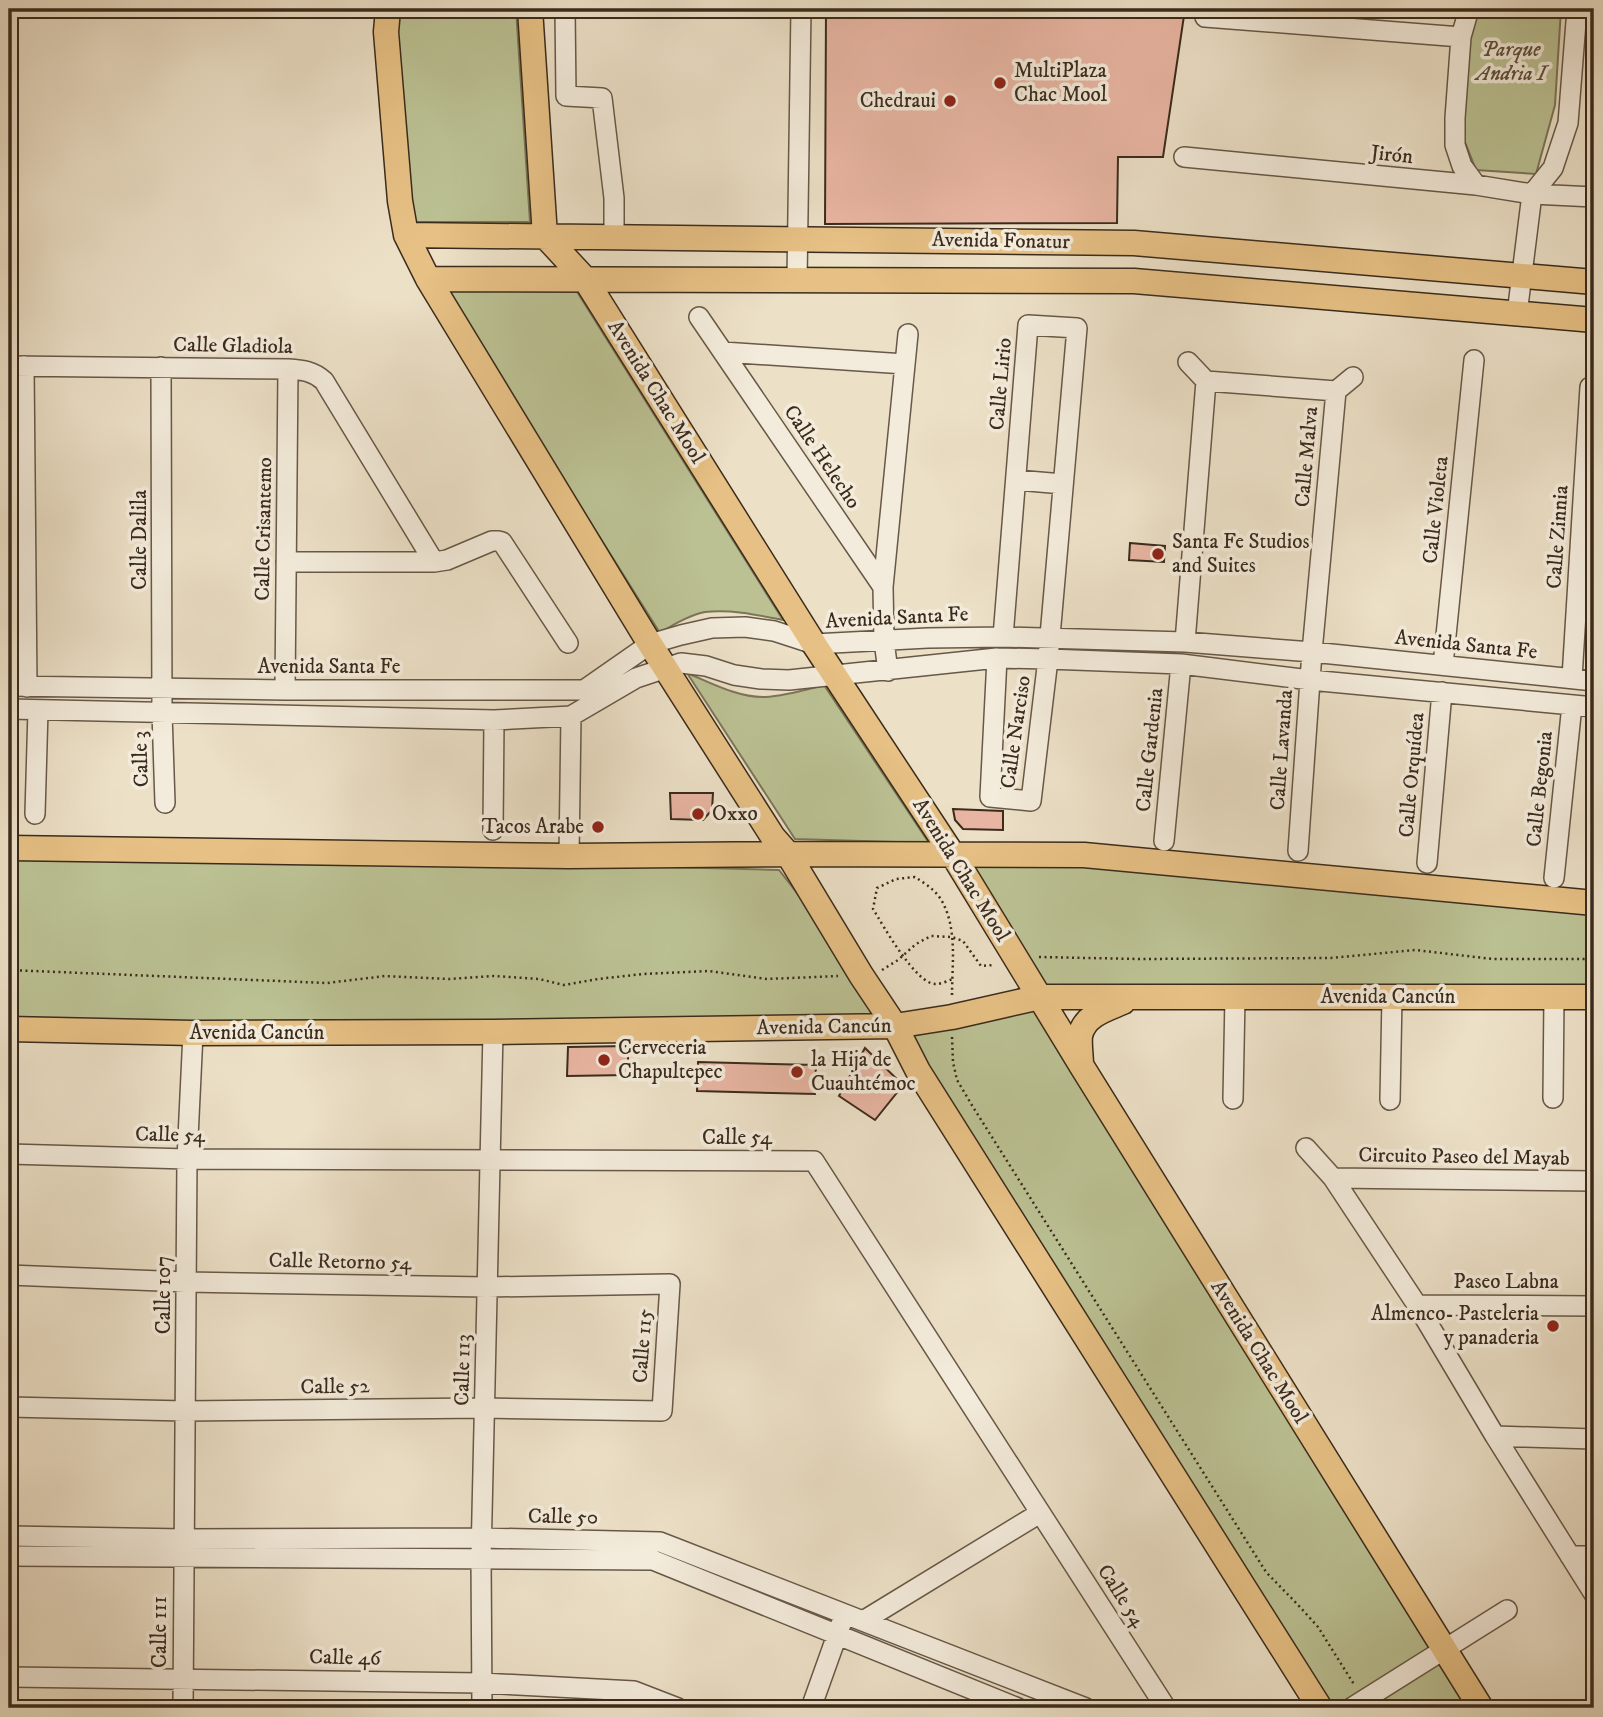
<svg xmlns="http://www.w3.org/2000/svg" width="1603" height="1717" viewBox="0 0 1603 1717" font-family="'IM FELL DW Pica',serif">
<rect width="100%" height="100%" fill="#ece0c7"/>
<filter id="stains"><feTurbulence type="fractalNoise" baseFrequency=".00286" numOctaves="4"/><feColorMatrix values="0 0 0 0 .2 0 0 0 0 .09 0 0 0 0 .02 0 0 0 .5 -.17"/></filter>
<radialGradient id="worn" r=".72"><stop offset=".6" stop-color="#630" stop-opacity="0"/><stop offset="1" stop-color="#630" stop-opacity=".3"/></radialGradient>
<path fill="#bbc193" stroke="#7b7658" stroke-width="2" d="M396,9H516L530,222H414L409,198Z
M1478,9H1561L1555,105L1536,174L1476,170L1465,142L1464,67L1467,37Z
M453,287H574L783,620C758,615 731,609 705,612C689,615 674,624 660,633L449,298Z
M687,673C711,683 739,698 765,697C785,696 805,690 824,685L929,843L795,839Z
M9,850L779,870L861,975L872,1017L9,1025Z
M1160,862L1594,903V997L1043,990L974,866Z
M1037,1005L1481,1708H1320L909,1037Z"/>
<path fill="#e8b5a2" stroke="#3b2b1c" stroke-width="2" d="M826,9H1185L1163,157H1118L1117,223L825,224Z
M1130,543L1165,546L1164,562L1129,560Z
M670,793H713L712,810L703,820L671,819Z
M953,809L1003,811V830L963,829L955,820Z
M628,1046V1075L567,1076L568,1047Z
M865,1048L903,1085L875,1120L839,1096Z
M698,1062L816,1065L815,1094L697,1091Z"/>
<g fill="none" stroke-linecap="round" stroke-linejoin="round">
<g stroke="#675847" stroke-width="22">
<path id="minor" d="M565,9L566,96L602,98L614,198V237
M1469,9L1461,37L1455,118V145L1462,166L1476,185
M1205,17L1461,37
M1184,157L1476,185L1532,194L1594,197
M1532,194L1553,168L1568,123L1577,9
M797,280L801,9
M1517,314L1532,194
M699,317L883,587
M723,352L905,364
M1188,362L1206,381L1336,391L1353,377
M9,366L288,369C303,370 313,371 324,381L434,562
M24,366L27,687
M161,367L162,713L165,803
M1016,480L1063,484
M286,562H434L447,560L492,541H498L502,542L568,643
M1185,642L1206,381
M997,658L990,797L1031,801L1048,659L1077,328L1028,325L1003,637
M1443,665L1474,360
M888,671L884,641L883,587L908,334
M1572,678L1590,387
M9,686L285,690H584L650,644L681,635L712,628L745,627L774,631L814,644L928,638L1003,637L1185,642L1312,652L1594,681
M285,690L288,369
M9,709L494,720L571,716L636,678L681,663L706,666L734,675L761,679L789,680L997,658L1048,659L1181,664L1310,680L1594,707
M35,814L38,710
M493,830L494,720
M1164,841L1181,664
M1298,851L1312,652L1336,391
M569,856L571,716
M1427,863L1442,692
M1554,878L1572,705
M1553,1098L1554,997
M1233,1099L1235,997
M1390,1100L1392,997
M1306,1148L1333,1178L1417,1305L1495,1436L1594,1594
M9,1154L187,1159L814,1161L1166,1708
M1333,1178L1594,1181
M9,1275L186,1282L487,1287L670,1284L662,1411L484,1408L185,1411L9,1407
M1417,1305L1594,1306
M1495,1436L1594,1439
M9,1536L184,1539L482,1538L660,1542L1086,1708
M9,1556L653,1560L1018,1708
M1570,1556H1594
M863,1621L1040,1513
M9,1677L482,1683L634,1691L678,1708
M183,1708L187,1159L193,1033
M482,1708L481,1558L493,1032
M811,1708L841,1624
M1351,1708L1507,1610"/>
</g>
<g stroke="#3b2b1c" stroke-width="27">
<path id="major" d="M388,9L386,32L400,201L406,235L428,279L650,644L773,837L788,854L861,975L895,1026L918,1071L1320,1708
M530,9L545,236L585,279L814,644L953,855L1081,1065L1481,1708
M406,235L1134,243L1594,282
M428,279L1134,281L1594,320
M9,848L569,856L788,854L1084,855L1594,903
M9,1029L193,1033L493,1032L895,1026L952,1017L1040,997H1594
M1081,1065C1081,1056 1079,1045 1080,1036C1084,1015 1107,1009 1123,1002"/>
</g>
<path stroke="#3b2b1c" stroke-width="2.5" stroke-dasharray="2 3.5" stroke-linecap="butt" d="M1039,957L1139,959L1331,958L1415,950L1493,959H1594
M9,970L327,983L385,976L449,979L494,976L539,979L564,985L598,979L643,974L708,971L767,979L838,976
M882,970L898,960L916,944L931,936L952,937L963,941L981,966L994,965
M952,995C952,964 958,926 940,898C934,889 924,883 915,877L896,879L877,888L873,909C883,925 916,985 936,984C941,984 948,981 952,979
M952,1037L953,1062L957,1080L973,1107L1266,1572L1300,1607L1318,1627L1355,1686"/>
<use href="#minor" stroke="#f3ebdb" stroke-width="19"/>
<use href="#major" stroke="#e6c084" stroke-width="24"/>
</g>
<g fill="#8f2418" stroke="#f3ebdb" stroke-width="2.5">
<circle cx="1000" cy="83" r="7"/>
<circle cx="950" cy="101" r="7"/>
<circle cx="1158" cy="554" r="7"/>
<circle cx="698" cy="814" r="7"/>
<circle cx="598" cy="827" r="7"/>
<circle cx="604" cy="1060" r="7"/>
<circle cx="797" cy="1072" r="7"/>
<circle cx="1553" cy="1326" r="7"/>
</g>
<g text-anchor="middle" dominant-baseline="central" stroke-width="7" stroke-linejoin="round" paint-order="stroke">
<g font-size="21" font-style="italic" fill="#5b503a" stroke="#f3ebdb">
<text x="1511" y="50">Parque<tspan x="1511" dy="24">Andria I</tspan></text>
</g>
<g font-size="21" fill="#3b2b1c" stroke="#f3ebdb" text-anchor="start">
<text x="1014" y="71">MultiPlaza<tspan x="1014" dy="24">Chac Mool</tspan></text>
<text x="936" y="101" text-anchor="end">Chedraui</text>
<text x="1172" y="542">Santa Fe Studios<tspan x="1172" dy="24">and Suites</tspan></text>
<text x="712" y="814">Oxxo</text>
<text x="584" y="827" text-anchor="end">Tacos Arabe</text>
<text x="618" y="1048">Cerveceria<tspan x="618" dy="24">Chapultepec</tspan></text>
<text x="811" y="1060">la Hija de<tspan x="811" dy="24">Cuauhtémoc</tspan></text>
<text x="1539" y="1314" text-anchor="end">Almenco- Pasteleria<tspan x="1539" dy="24">y panaderia</tspan></text>
</g>
<g font-size="21" fill="#3b2b1c" stroke="#f3ebdb">
<text transform="translate(1392 155) rotate(6)">Jirón</text>
<text transform="translate(1001 241) rotate(1)">Avenida Fonatur</text>
<text transform="translate(233 346) rotate(1)">Calle Gladiola</text>
<text transform="translate(1001 384) rotate(-85)">Calle Lirio</text>
<text transform="translate(656 392) rotate(58)">Avenida Chac Mool</text>
<text transform="translate(822 457) rotate(56)">Calle Helecho</text>
<text transform="translate(1307 457) rotate(-85)">Calle Malva</text>
<text transform="translate(1436 510) rotate(-84)">Calle Violeta</text>
<text transform="translate(264 529) rotate(-89)">Calle Crisantemo</text>
<text transform="translate(1558 537) rotate(-86)">Calle Zinnia</text>
<text transform="translate(140 540) rotate(-90)">Calle Dalila</text>
<text transform="translate(897 618) rotate(-3)">Avenida Santa Fe</text>
<text transform="translate(1466 645) rotate(6)">Avenida Santa Fe</text>
<text x="329" y="667">Avenida Santa Fe</text>
<text transform="translate(1016 732) rotate(-82)">Calle Narciso</text>
<text transform="translate(1150 750) rotate(-84)">Calle Gardenia</text>
<text transform="translate(1282 750) rotate(-86)">Calle Lavanda</text>
<text transform="translate(141 759) rotate(-92)">Calle 3</text>
<text transform="translate(1412 775) rotate(-85)">Calle Orquídea</text>
<text transform="translate(1540 789) rotate(-84)">Calle Begonia</text>
<text transform="translate(961 870) rotate(58)">Avenida Chac Mool</text>
<text x="1388" y="997">Avenida Cancún</text>
<text transform="translate(824 1027) rotate(-1)">Avenida Cancún</text>
<text x="257" y="1033">Avenida Cancún</text>
<text transform="translate(170 1135) rotate(1)">Calle 54</text>
<text x="737" y="1138">Calle 54</text>
<text transform="translate(1464 1157) rotate(1)">Circuito Paseo del Mayab</text>
<text transform="translate(340 1262) rotate(1)">Calle Retorno 54</text>
<text x="1506" y="1282">Paseo Labna</text>
<text transform="translate(164 1295) rotate(-90)">Calle 107</text>
<text transform="translate(643 1346) rotate(-86)">Calle 115</text>
<text transform="translate(1259 1352) rotate(58)">Avenida Chac Mool</text>
<text transform="translate(463 1370) rotate(-89)">Calle 113</text>
<text transform="translate(335 1387) rotate(-1)">Calle 52</text>
<text transform="translate(563 1517) rotate(1)">Calle 50</text>
<text transform="translate(1121 1596) rotate(57)">Calle 54</text>
<text transform="translate(160 1632) rotate(-90)">Calle 111</text>
<text transform="translate(345 1658) rotate(1)">Calle 46</text>
</g>
</g>
<rect width="1603" height="1717" fill="none" stroke="#ece0c7" stroke-width="35"/>
<rect x="10" y="10" width="1582" height="1696" fill="none" stroke="#3b2b1c" stroke-width="3.5"/>
<rect x="18" y="18" width="1568" height="1682" fill="none" stroke="#3b2b1c" stroke-width="2"/>
<rect width="100%" height="100%" filter="url(#stains)"/>
<rect width="100%" height="100%" fill="url(#worn)"/>
</svg>
